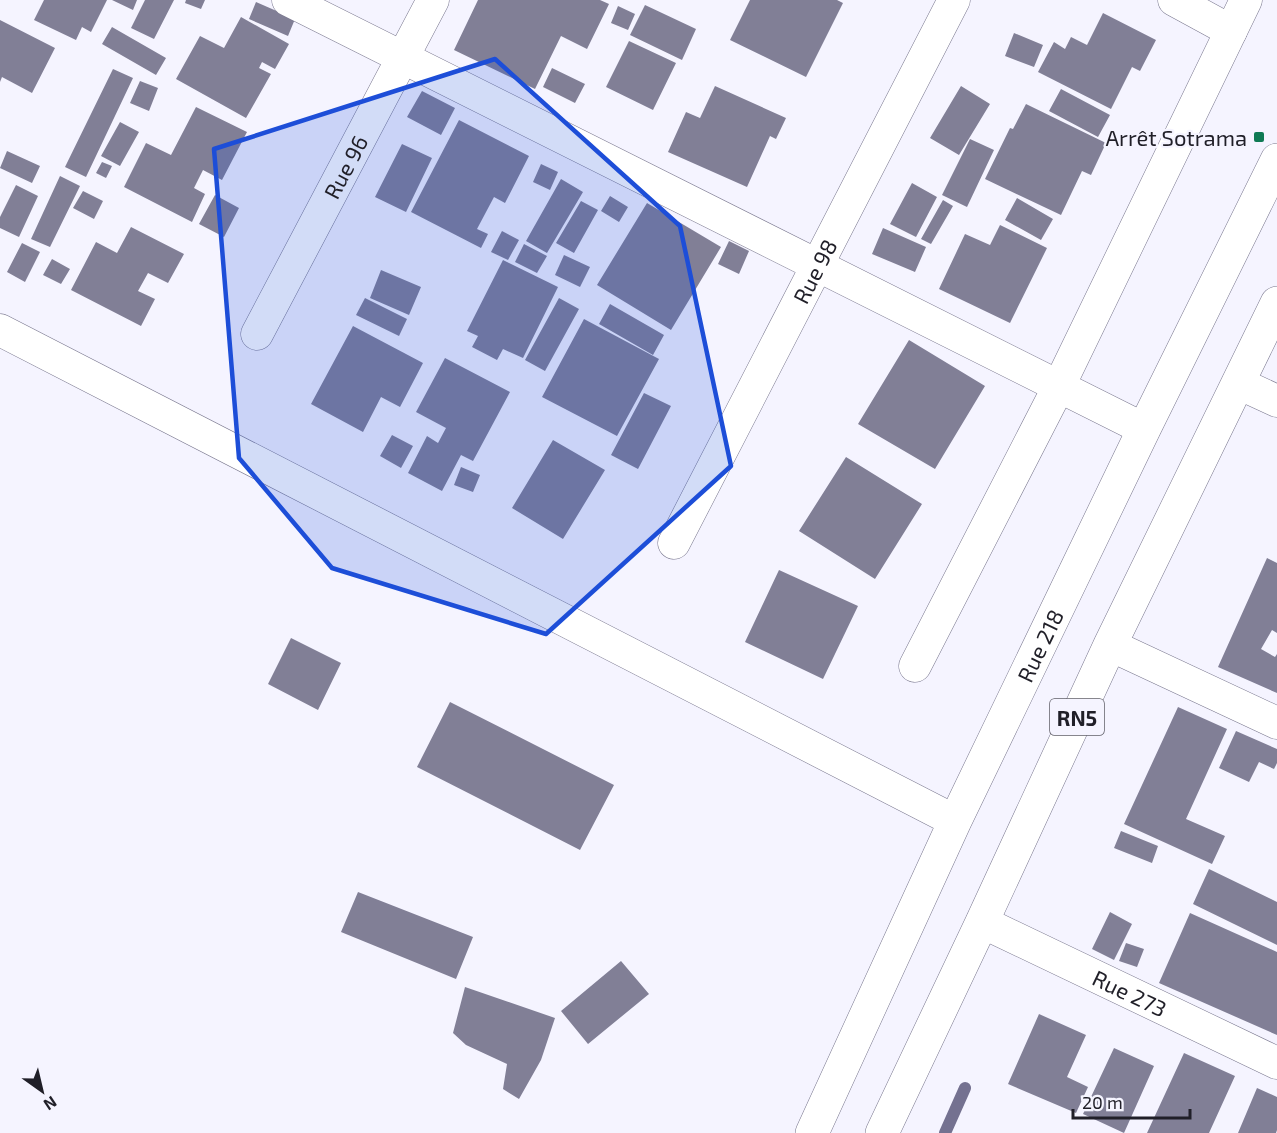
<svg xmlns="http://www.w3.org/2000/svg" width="1277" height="1133" viewBox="0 0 1277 1133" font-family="'Exo 2',sans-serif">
<rect width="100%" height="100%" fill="#f5f4ff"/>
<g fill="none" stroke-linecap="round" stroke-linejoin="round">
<path stroke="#747190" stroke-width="12" d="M945,1133L965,1088"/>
</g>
<path fill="#817f96" d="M44,0H107L91,32L82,27L76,40L34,20Z
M112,0H137L133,10Z
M145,0H174L154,39L131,28Z
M186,0H205L201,9L185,3Z
M478,0H600L609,4L587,49L561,36L535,89L454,50Z
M750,0H837L843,3L806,77L730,40Z
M256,2L295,19L288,36L249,19Z
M645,5L696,29L682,60L630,35Z
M618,6L635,14L628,30L611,23Z
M1103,13L1156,40L1140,71L1132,67L1111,109L1038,72L1054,42L1065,49L1071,37L1087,45Z
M241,17L289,44L275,69L262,62L259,68L271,74L246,118L176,79L200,36L224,48Z
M0,20L55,48L32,93L2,77L0,82Z
M112,27L166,58L156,75L102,44Z
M1014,33L1043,45L1034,67L1005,56Z
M629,41L676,63L653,110L606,87Z
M552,68L585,84L575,103L543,87Z
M113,69L133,78L86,177L65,167Z
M140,81L158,88L149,111L130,103Z
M715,86L786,118L776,139L770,136L747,187L668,152L686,112L700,118Z
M961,86L990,104L959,155L930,138Z
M1061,89L1110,115L1098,137L1049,111Z
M422,91L455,108L441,135L407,117Z
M1026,104L1106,143L1091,175L1082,171L1061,215L985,179L1010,128L1013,129Z
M196,107L247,132L222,180L203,170L194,188L205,194L192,222L124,187L146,143L171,155Z
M459,120L529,156L505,203L494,197L477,229L488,234L481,248L411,212Z
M120,122L139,132L120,166L101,156Z
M970,139L994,150L967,207L942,195Z
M402,144L432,158L406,212L375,197Z
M7,151L40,166L32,183L0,168Z
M102,162L112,166L106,178L96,173Z
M541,164L558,172L550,190L533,182Z
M60,176L80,186L50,247L31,239Z
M561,179L583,192L547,253L526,241Z
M912,183L937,197L916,237L890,224Z
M16,185L38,196L19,237L0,228V217Z
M83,191L103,201L94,219L73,208Z
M215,195L239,208L224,237L199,224Z
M610,196L628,207L619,222L601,211Z
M1017,198L1053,219L1041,240L1005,220Z
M943,200L953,206L931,244L921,239Z
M581,201L598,210L574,253L556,243Z
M647,203L721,247L671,330L597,285Z
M1000,225L1047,248L1010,323L939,289L965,234L990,245Z
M131,227L184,254L168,283L148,273L138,291L155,299L141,326L71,290L96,242L117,253Z
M883,228L926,247L915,272L872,254Z
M502,231L519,240L508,260L491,252Z
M729,241L749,251L739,274L718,264Z
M22,243L40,252L25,282L7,272Z
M524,244L547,256L537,273L515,262Z
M564,255L590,267L580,287L555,275Z
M52,259L70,269L61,284L43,275Z
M503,260L558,287L523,358L503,349L497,360L472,347L478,336L467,331Z
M381,270L421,287L409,315L370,298Z
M365,298L407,319L399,336L356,315Z
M559,298L579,309L545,371L525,360Z
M610,304L664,335L653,355L599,324Z
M584,319L659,359L617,436L542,397Z
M353,326L423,363L400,407L381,397L363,432L311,404Z
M909,340L985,386L935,469L858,424Z
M445,358L510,392L473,461L461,455L442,491L408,473L427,436L438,443L446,428L416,412Z
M644,393L671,406L638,469L611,455Z
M392,435L413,446L401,468L380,456Z
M553,440L605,470L563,539L512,508Z
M846,457L922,504L875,579L799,531Z
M461,467L480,475L473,492L454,485Z
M1267,558L1277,563V633L1272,630L1261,649L1275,657L1277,654V693L1218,667Z
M779,570L858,606L823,679L745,642Z
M291,638L341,663L318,710L268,684Z
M450,702L614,785L580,850L417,767Z
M1178,707L1227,729L1186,819L1225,836L1212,864L1124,824Z
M1236,731L1277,749V763L1274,769L1259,762L1249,782L1219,768Z
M1121,831L1158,846L1152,863L1114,848Z
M1209,869L1277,902V945L1193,904Z
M358,892L473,937L456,979L341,932Z
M1110,912L1132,924L1114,960L1092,949Z
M1190,913L1277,952V1035L1159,983Z
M1126,943L1144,949L1137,967L1119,961Z
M621,961L649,994L588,1044L561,1011Z
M465,987L555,1018L541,1060L519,1099L503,1089L507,1064L466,1045L453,1033Z
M1039,1014L1086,1035L1067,1077L1088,1087L1076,1113L1008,1084Z
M1114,1048L1154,1066L1124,1133L1083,1114Z
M1184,1053L1235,1076L1209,1133H1147Z
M1257,1088L1277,1097V1130L1276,1133H1238Z"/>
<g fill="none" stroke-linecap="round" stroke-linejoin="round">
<g stroke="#79778e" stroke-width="33">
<g id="street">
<path d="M288,0L1144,429"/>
<path d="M1174,0L1231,31"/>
<path d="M0,330L955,821"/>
<path id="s1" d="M257,334L433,0"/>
<path d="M1238,383L1277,401"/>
<path id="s2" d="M674,543L954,0"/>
<path d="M1110,645L1277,723"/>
<path d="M915,666L1059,386L1246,0"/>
<path id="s3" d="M982,922L1277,1063"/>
</g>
</g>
<g stroke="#79778e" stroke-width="34">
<g id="highway">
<path id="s4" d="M812,1133L955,821L1144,429L1277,160"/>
<path d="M882,1133L982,922L1110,645L1277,303"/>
</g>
</g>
<use href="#street" stroke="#fff" stroke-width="32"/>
<use href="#highway" stroke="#fff" stroke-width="33"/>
</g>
<path fill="#1d4ed8" fill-opacity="0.2" stroke="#1d4ed8" stroke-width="4.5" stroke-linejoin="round" d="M495,59L680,226L731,466L546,634L332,568L239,458L214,149Z"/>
<rect fill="#0f7a54" stroke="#f5f4ff" stroke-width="2" x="1253" y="131" width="12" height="12" rx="3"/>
<g text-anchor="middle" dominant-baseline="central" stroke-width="4.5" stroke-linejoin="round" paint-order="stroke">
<rect fill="#f5f4ff" stroke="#605f68" stroke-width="1.5" x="1050" y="699" width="54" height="36" rx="4.5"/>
<g font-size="21" font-weight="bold" fill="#201f28">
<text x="1077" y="717">RN5</text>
</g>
<g font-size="22" fill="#201f28" stroke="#f5f4ff" text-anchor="end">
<text x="1247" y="137">Arrêt Sotrama</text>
</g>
<g font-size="22" fill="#201f28" stroke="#f5f4ff">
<text stroke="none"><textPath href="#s1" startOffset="189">Rue 96</textPath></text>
<text stroke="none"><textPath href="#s2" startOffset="306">Rue 98</textPath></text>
<text stroke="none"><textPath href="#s4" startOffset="538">Rue 218</textPath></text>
<text stroke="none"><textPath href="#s3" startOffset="164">Rue 273</textPath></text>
</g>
</g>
<g transform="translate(42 1091) rotate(146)" stroke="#f5f4ff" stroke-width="4.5" paint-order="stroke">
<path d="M0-4.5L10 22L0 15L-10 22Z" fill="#201f28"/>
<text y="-9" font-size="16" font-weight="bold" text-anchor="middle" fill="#201f28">N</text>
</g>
<path d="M1073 1109v9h117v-9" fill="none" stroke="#201f28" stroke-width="3"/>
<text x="1082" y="1109" font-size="18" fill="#201f28" stroke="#f5f4ff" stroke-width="4.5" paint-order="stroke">20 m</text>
</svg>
